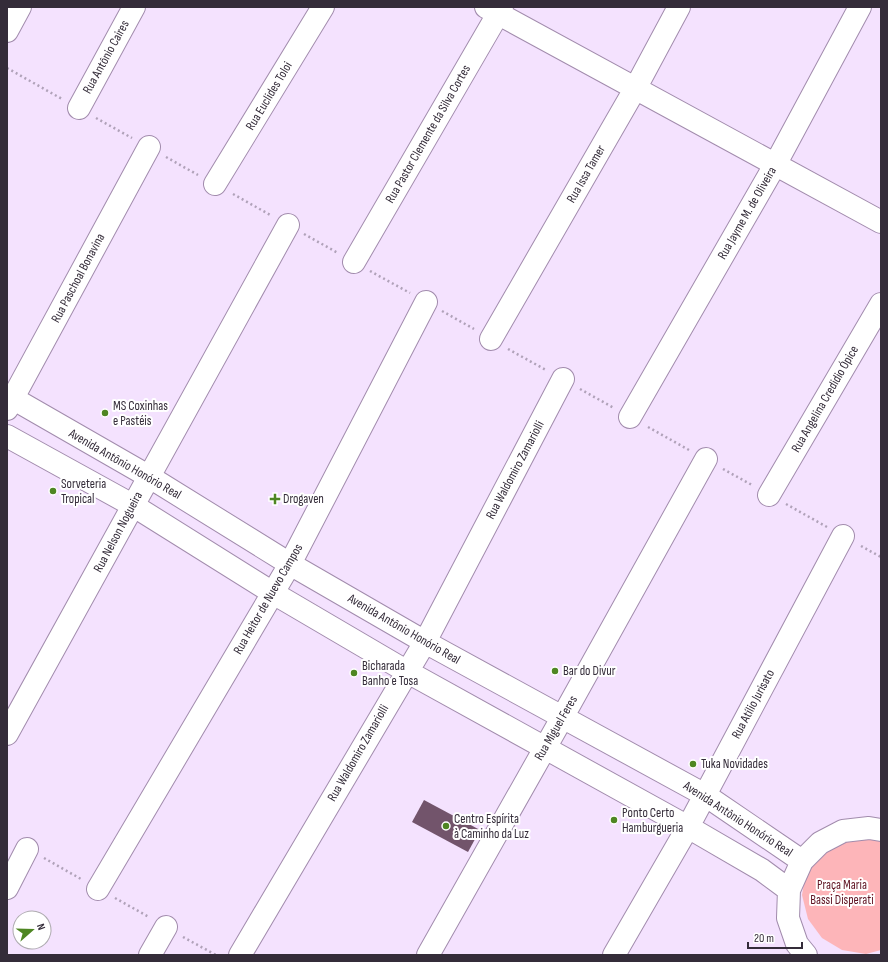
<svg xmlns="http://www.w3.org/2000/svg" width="888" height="962" viewBox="0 0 888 962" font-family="'Sofia Sans Condensed',sans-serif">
<rect width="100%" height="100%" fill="#f4e2fe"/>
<path fill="#fdb5b9" d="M881,835V950L866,954L842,950L822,938L808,919L802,895L806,872L837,837Z"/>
<path fill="#72546b" d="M424,800L480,830L468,852L412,822Z"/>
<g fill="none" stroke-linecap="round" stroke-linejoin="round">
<g stroke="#a28cad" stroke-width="24">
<path id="minor" d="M486,7L881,222
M7,31L20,7
M79,108L134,7
M215,184L323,7
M354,262L502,7
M491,339L635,89L679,7
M7,395L148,476L290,564L425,642L705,795L802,861
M7,409L149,147
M630,417L775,165L860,7
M7,436L134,506L273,593L406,671L688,827L762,870L789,890
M769,495L881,304
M7,734L288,225
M7,888L27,849
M98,889L290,564L426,302
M150,955L166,927
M240,955L425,642L563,379
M428,955L562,718L706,459
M614,955L688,827L843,536
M806,955L797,944L788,918L789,890L802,861L820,843L843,831L869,828L881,830"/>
</g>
<path stroke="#b0a2b9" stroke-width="2.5" stroke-dasharray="2 3" stroke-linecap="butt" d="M7,68L62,99
M96,118L132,138
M166,157L198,175
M233,194L272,216
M304,234L338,253
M370,271L410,293
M442,311L474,329
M508,349L546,370
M580,389L614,408
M648,427L689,450
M723,469L752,485
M786,504L827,527
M861,546L881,557
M44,858L81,879
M115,898L149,917
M183,937L216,955"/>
<use href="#minor" stroke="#fff" stroke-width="22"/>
</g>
<g fill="#4e8622" stroke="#fff" stroke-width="1.5">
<circle cx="105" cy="413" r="4"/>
<circle cx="53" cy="491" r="4"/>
<path d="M273 493h4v4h4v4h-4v4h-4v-4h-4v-4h4z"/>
<circle cx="555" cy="671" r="4"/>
<circle cx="354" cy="673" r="4"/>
<circle cx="693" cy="764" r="4"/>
<circle cx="614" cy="820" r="4"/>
<circle cx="446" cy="826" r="4"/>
</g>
<g text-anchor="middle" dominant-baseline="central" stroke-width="4" stroke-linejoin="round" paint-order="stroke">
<g font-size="13" fill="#342c39" stroke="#fff">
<text transform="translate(106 57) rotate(-61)">Rua Antônio Caires</text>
<text transform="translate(269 96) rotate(-59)">Rua Euclides Toloi</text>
<text transform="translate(428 134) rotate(-60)">Rua Pastor Clemente da Silva Cortes</text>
<text transform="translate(586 174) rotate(-60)">Rua Issa Tamer</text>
<text transform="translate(747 213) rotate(-60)">Rua Jayme M. de Oliveira</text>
<text transform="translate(78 278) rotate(-62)">Rua Paschoal Bonavina</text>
<text transform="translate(825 399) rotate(-60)">Rua Angelina Credidio Ópice</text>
<text transform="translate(125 464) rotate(30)">Avenida Antônio Honório Real</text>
<text transform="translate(515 470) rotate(-62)">Rua Waldomiro Zamariolli</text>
<text transform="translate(118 532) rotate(-62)">Rua Nelson Nogueira</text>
<text transform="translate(268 599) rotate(-60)">Rua Heitor de Nuevo Campos</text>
<text transform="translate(404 629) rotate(30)">Avenida Antônio Honório Real</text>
<text transform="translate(753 704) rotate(-62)">Rua Atílio Jurisato</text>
<text transform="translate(556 728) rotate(-60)">Rua Miguel Feres</text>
<text transform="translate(358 753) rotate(-60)">Rua Waldomiro Zamariolli</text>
<text transform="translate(738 819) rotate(33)">Avenida Antônio Honório Real</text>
</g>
<g font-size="13" fill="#342c39" stroke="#fff" text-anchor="start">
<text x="113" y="406">MS Coxinhas<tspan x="113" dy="15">e Pastéis</tspan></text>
<text x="61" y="484">Sorveteria<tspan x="61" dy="15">Tropical</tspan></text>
<text x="283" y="499">Drogaven</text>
<text x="362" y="666">Bicharada<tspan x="362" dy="15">Banho e Tosa</tspan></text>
<text x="563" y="671">Bar do Divur</text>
<text x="701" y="764">Tuka Novidades</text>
<text x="622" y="813">Ponto Certo<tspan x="622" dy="15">Hamburgueria</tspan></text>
<text x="454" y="819">Centro Espírita<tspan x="454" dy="15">à Caminho da Luz</tspan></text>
</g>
<g font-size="13" fill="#5f1322" stroke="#fff">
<text x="842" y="885">Praça Maria<tspan x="842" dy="15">Bassi Disperati</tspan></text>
</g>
</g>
<rect width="888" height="962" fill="none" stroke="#342c39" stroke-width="16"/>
<g transform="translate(32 930) rotate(70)"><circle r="19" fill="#ffffff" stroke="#aeabb0"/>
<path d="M0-3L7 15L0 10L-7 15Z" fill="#4e8622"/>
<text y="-6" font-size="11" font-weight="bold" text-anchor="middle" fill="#342c39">N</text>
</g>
<path d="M748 942v6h54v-6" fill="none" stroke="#342c39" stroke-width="2"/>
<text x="754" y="942" font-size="12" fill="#342c39" stroke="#ffffff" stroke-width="3" paint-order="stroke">20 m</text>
</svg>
